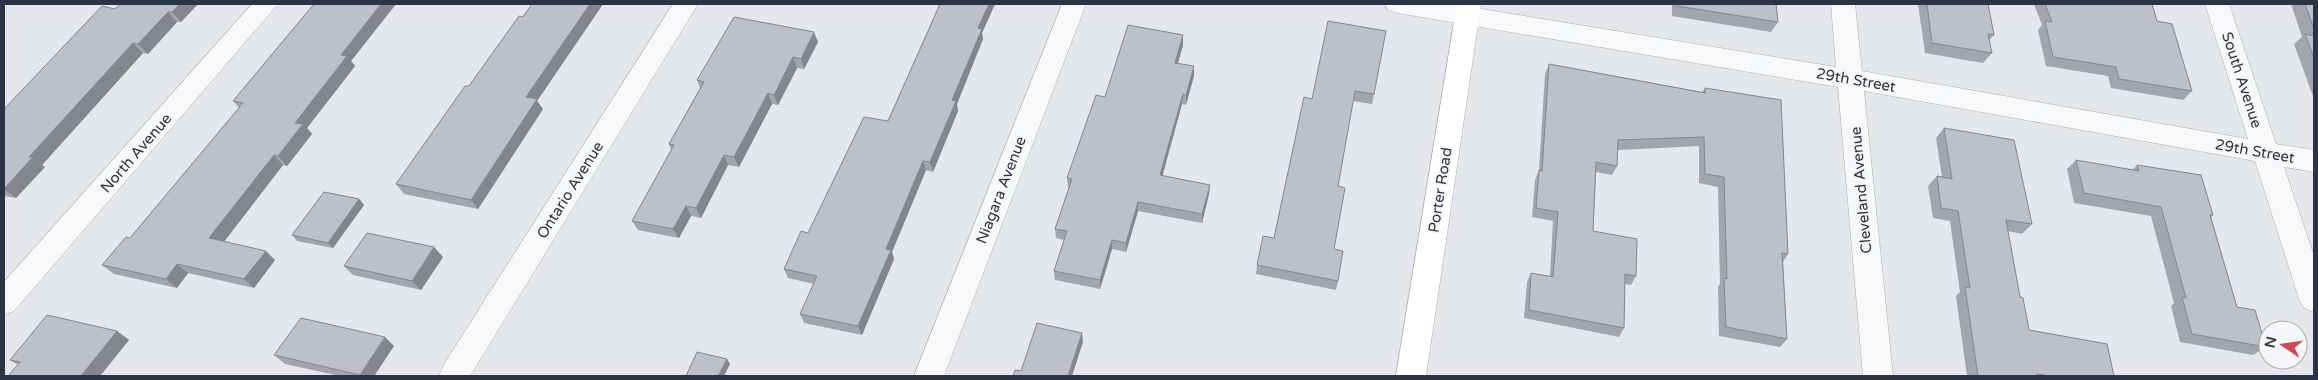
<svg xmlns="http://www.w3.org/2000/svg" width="2318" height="380" viewBox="0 0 2318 380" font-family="'Varela Round',sans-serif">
<rect width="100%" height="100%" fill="#e4e7ec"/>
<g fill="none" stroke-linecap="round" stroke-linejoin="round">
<g stroke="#a9aeb7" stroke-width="1">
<path id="minor" d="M252,4H278L14,311L4,315V282Z
M673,4H698L470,376H439L443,366Z
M1062,4H1086L944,376H914Z
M1385,4H1451L1836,67L1831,4H1855L1862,71L2248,139L2205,4H2229L2276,144L2314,150V172L2284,167L2314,256V312L2304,308L2299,299L2255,161L1864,91L1893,376H1863L1838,87L1397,13L1388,10Z"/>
</g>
<g stroke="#a3abb8" stroke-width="1">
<path id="major" d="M1457,4H1481L1426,376H1396Z"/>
</g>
<use href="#minor" fill="#f7f8fa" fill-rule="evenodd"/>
<use href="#major" fill="#fff" fill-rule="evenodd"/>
</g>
<path fill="#a1a5ae" d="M120,4H198L181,22H177L148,54L143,53L42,165L45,167L16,198L4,196V108H5Z
M314,4H396L351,61L355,66L307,128L312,134L287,166L283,165L224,242L275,260L254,288L188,273L177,288L114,274L102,265L130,238L239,108L233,101Z
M532,4H603L537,101L543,109L478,209L404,194L396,184Z
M940,4H995L982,33L983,39L957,104L958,111L933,172L926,170L892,252L894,259L862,335L804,323L800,314L814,284L788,278L784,269L808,233L888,121Z
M1672,4H1776L1778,22L1771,32L1672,16Z
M1918,4H1988L1994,35L1989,40L1992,53L1983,63L1925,53Z
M2034,4H2152L2157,21L2192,91L2183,100L2111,88L2108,76L2046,66L2038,30L2042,25Z
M2291,4H2314V99L2294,44L2302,37Z
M1386,31L1372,104L1353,101L1338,186L1334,249L1338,281L1336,290L1256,274L1257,265L1274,238L1312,99Z
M1183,35V45L1178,63L1194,76L1186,105L1182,104L1162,176L1209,194L1202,223L1138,211L1126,252L1112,249L1100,289L1055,280L1054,271L1064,240L1056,238L1055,229L1069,187H1068L1067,178Z
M818,42L804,69L797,68L778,105L772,104L739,167L728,165L701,218L691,216L679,238L638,230L632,221L671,150L669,144L700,88L697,80Z
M1549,64L1702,92L1705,88L1788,254L1783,262L1787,339L1780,347L1719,336L1718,287L1720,284L1718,187L1699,183V146L1618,150L1617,166L1612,175L1596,172L1593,231L1636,276L1631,285L1625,284L1624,328L1619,337L1524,318L1527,282L1531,273L1550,276L1553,221L1532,217L1535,180L1539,170L1545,74Z
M1944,128L2032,224L2022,234L2008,231L2020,297L2029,330L2114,376H1967L1956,296L1960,292L1950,221L1933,218L1928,186L1937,176L1942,177L1936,138Z
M2076,160L2132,170L2137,165L2213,215L2211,218L2237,307L2266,347L2253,355L2180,342L2171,306L2174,303L2151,216L2074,203L2067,169Z
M359,199L364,205L333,248L297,241L292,235Z
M443,257L421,290L353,275L344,266Z
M117,331L129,340L100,376H8L18,365L10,360Z
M394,346L374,376H340L285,364L274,355Z"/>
<path fill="#83868d" d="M180,4H198L181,22L172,12Z
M381,4H396L351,61L355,66L307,128L312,134L287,166L278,156L295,123L341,55Z
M590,4H603L537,101L543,109L478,209L471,200L526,97Z
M989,4H995L982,33L983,39L957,104L958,111L933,172L930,162L952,100L978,28Z
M168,12L177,22L148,54L138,44Z
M814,32L818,42L804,69L801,59Z
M1183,35V45L1175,73V63Z
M133,43L143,53L42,165L45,167L16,198L4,189L29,157Z
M793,57L797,68L778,105L774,95Z
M1194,66V76L1186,105V95Z
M768,93L772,104L739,167L734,157Z
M1183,94L1182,104L1160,185V175Z
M274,155L283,165L219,248L209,238Z
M724,155L728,165L701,218L696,208Z
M923,161L926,170L892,252L894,259L862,335L858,326L886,249Z
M1210,185L1209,194L1202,223V214Z
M359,199L364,205L333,248L328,243Z
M1138,202V211L1126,252V243Z
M686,206L691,216L679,238L673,229Z
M1112,240V249L1100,289V280Z
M434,247L443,257L421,290L412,281Z
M266,251L275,260L254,288L244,279Z
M177,264L188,273L177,288L166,279Z
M117,331L129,340L100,376H81Z
M1082,333L1083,342L1072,376H1068Z
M385,337L394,346L374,376H362L360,375Z
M727,359L730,364L724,376H718Z"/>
<path fill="#bbc0ca" stroke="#83868d" d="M120,4H180L172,12H168L138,44L133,43L29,157H33L4,189V108H5L102,6L115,9Z
M314,4H381L341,55L347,56L295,123L303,124L278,156L274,155L209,238L266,251L244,279L177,264L166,279L102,265L126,237L130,238L243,103L233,101Z
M532,4H590L526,97L537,99L471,200L396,184L465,86H469L519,16L523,17Z
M940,4H989L978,28L982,29L952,100L956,101L930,162L923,161L886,249L891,250L858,326L800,314L817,276L784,269L801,231L808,233L864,117L888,121Z
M1677,4H1776L1778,22L1677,6Z
M1927,4H1988L1994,35L1988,34L1992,53L1932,43Z
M2045,4H2152L2157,21L2172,24L2192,91L2119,79L2116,67L2053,57L2045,21L2052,22Z
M2305,4H2314V29Z
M734,17L814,32L801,59L793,57L774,95L768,93L734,157L724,155L696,208L686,206L673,229L632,221L674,145L669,144L704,82L697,80Z
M1328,21L1386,31L1374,94L1355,91L1338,186L1345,188L1334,249L1343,251L1338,281L1257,265L1263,236L1274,238L1304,97L1312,99Z
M1128,25L1183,35L1175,63L1194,66L1186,95L1183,94L1160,175L1210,185L1202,214L1138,202L1126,243L1112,240L1100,280L1054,271L1067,231L1055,229L1072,179L1067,178L1096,95L1105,97Z
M2305,34L2314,36V58Z
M1549,64L1705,93V88L1781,100L1788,254L1782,253L1787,339L1726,327L1724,278L1727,279L1724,177L1705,174L1704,137L1618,140L1617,166L1596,162L1593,231L1637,239L1636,276L1625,274L1624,328L1529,310L1531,273L1553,277L1558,212L1536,208L1539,170L1542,171Z
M1944,128L2014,140L2032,224L2006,220L2020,297L2023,298L2029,330L2107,344L2114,376H2049L2037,374V376H1978L1965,287L1970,288L1958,211L1941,208L1937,176L1952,179Z
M2076,160L2139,171L2137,165L2201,175L2213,215H2210L2237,307L2255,310L2266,347L2192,334L2182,297L2186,298L2161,207L2084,193Z
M324,192L359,199L328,243L292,235Z
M367,233L434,247L412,281L344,266Z
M47,315L117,331L81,376H8L20,362L10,360Z
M301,318L385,337L360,375L274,355Z
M1037,323L1082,333L1068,376H1013L1015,370L1021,371Z
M697,352L727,359L718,376H686Z"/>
<g text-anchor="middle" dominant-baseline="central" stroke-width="4" stroke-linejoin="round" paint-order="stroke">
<g font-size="15" fill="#2b3445" stroke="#f4f6f9">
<text transform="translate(1856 80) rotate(10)">29th Street</text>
<text transform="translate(2242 80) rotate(72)">South Avenue</text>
<text transform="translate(2255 151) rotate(10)">29th Street</text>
<text transform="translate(136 153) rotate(-49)">North Avenue</text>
<text transform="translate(570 190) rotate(-58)">Ontario Avenue</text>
<text transform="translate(1001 190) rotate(-69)">Niagara Avenue</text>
<text transform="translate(1440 190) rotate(-81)">Porter Road</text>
<text transform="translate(1861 190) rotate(-95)">Cleveland Avenue</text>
</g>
</g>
<rect width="2318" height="380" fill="none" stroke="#2b3445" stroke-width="10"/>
<g transform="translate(2283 345) rotate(283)"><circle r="24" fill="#f4f6f9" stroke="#a4a8b1"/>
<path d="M0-4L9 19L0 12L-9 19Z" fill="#d1495b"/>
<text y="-8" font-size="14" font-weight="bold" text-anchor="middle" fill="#2b3445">N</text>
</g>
</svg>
